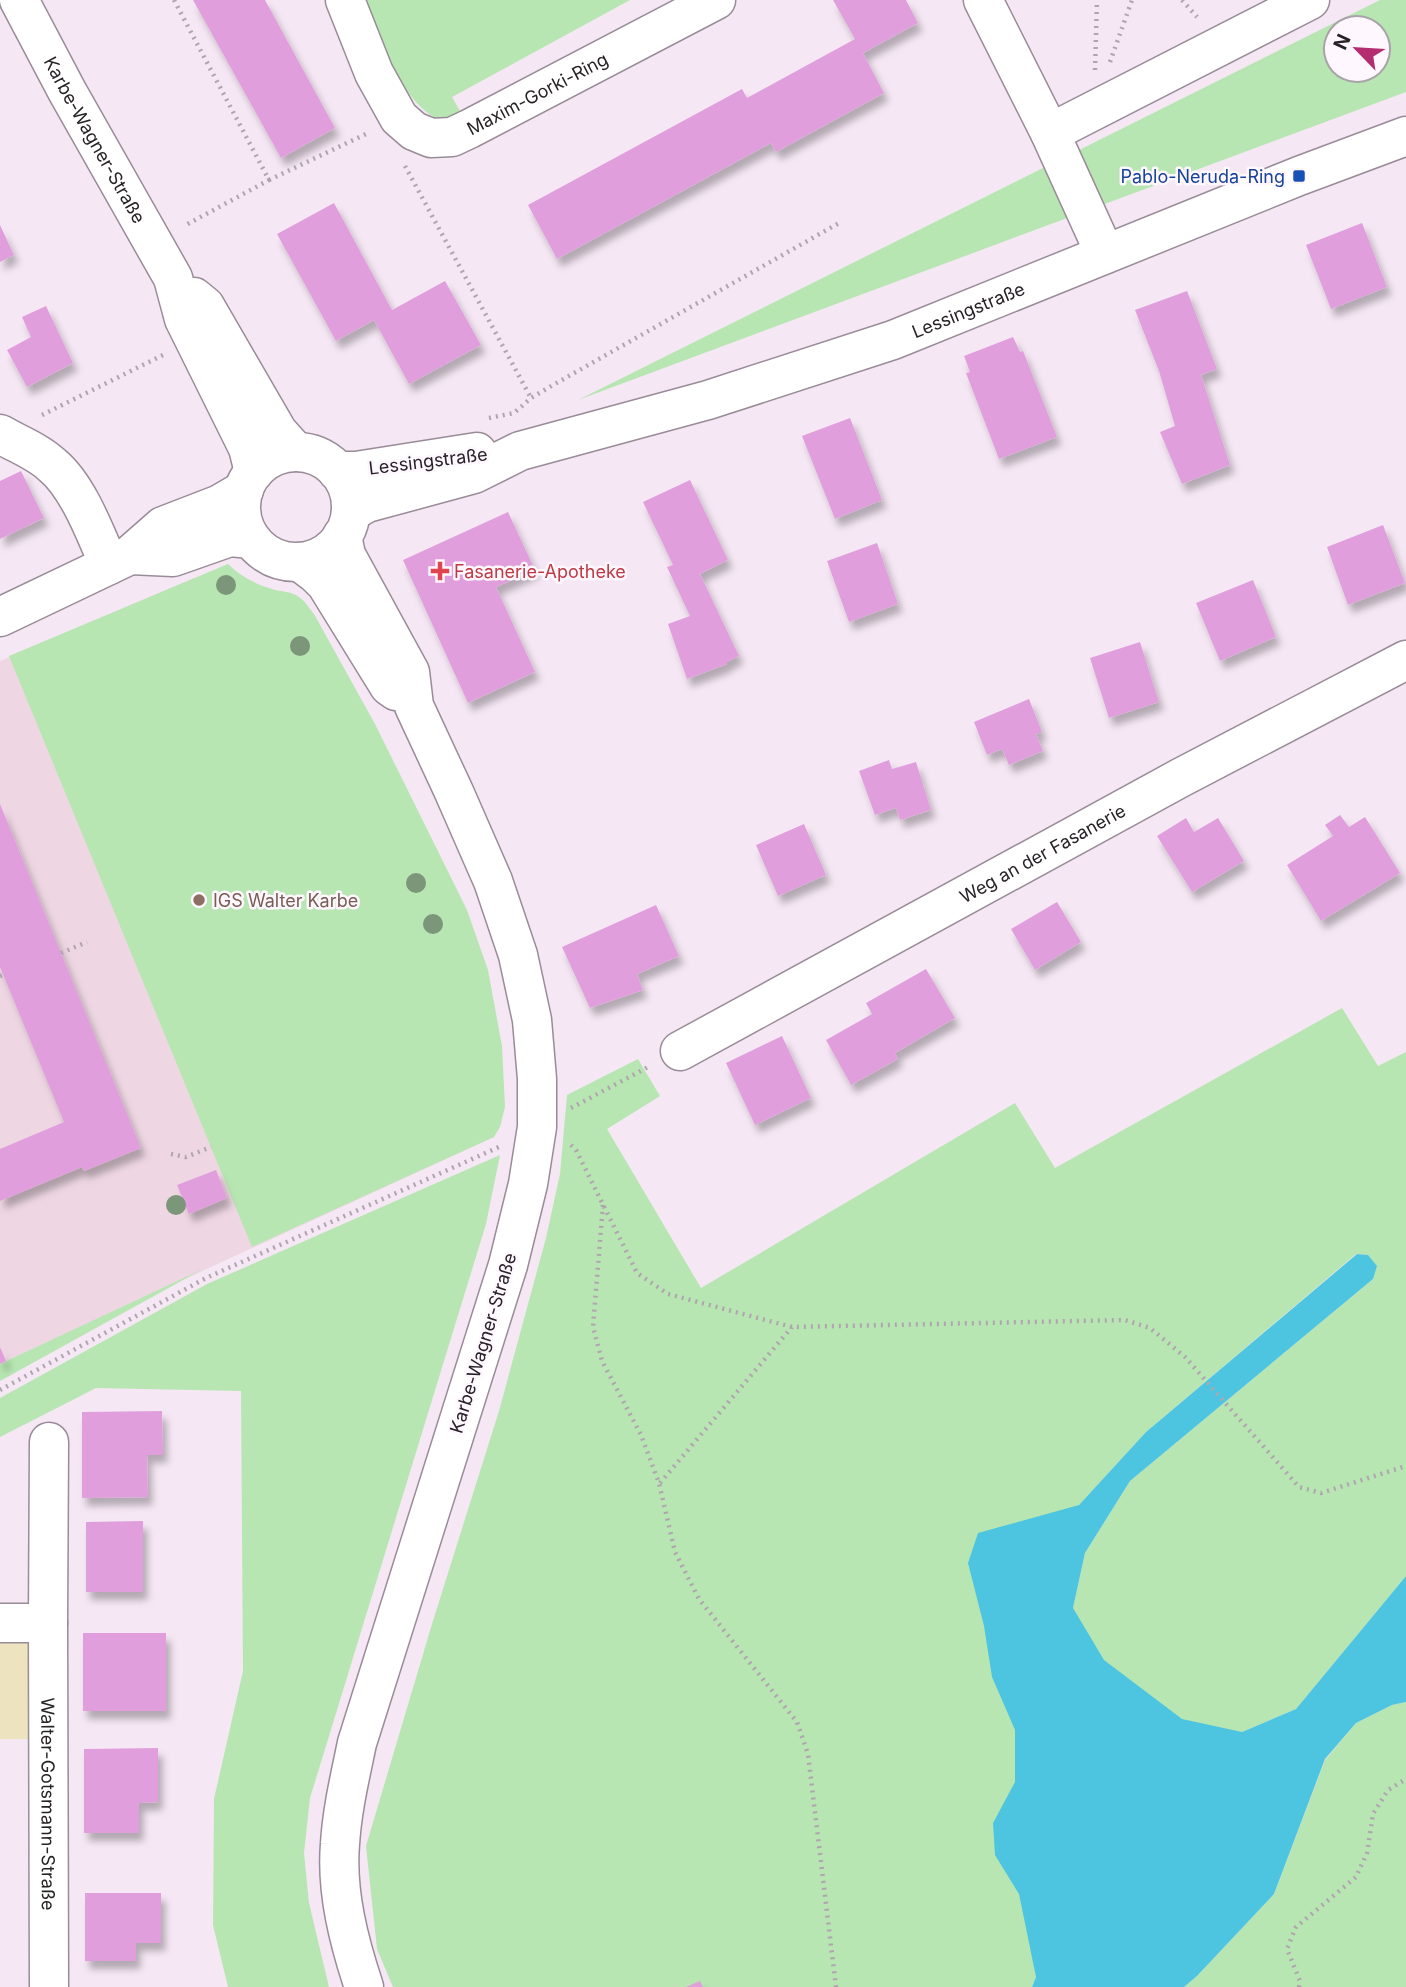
<svg xmlns="http://www.w3.org/2000/svg" width="1406" height="1987" viewBox="0 0 1406 1987" font-family="Inter,sans-serif">
<defs>
<filter id="shadow"><feDropShadow dx="4.5" dy="8" stdDeviation="3.5" flood-color="#0004"/></filter>
</defs>
<rect width="100%" height="100%" fill="#f5e7f4"/>
<path fill="#eed7e3" d="M194,578L494,1137L0,1364V661Z"/>
<path fill="#b7e6b2" fill-rule="evenodd" d="M362,0H630L452,97L464,118C459,120 454,122 449,122C405,116 379,35 362,0Z
M1380,0H1406V92L578,400ZM1336,28H1378V70H1336Z
M228,564C240,576 255,584 272,589C281,592 291,591 299,597C305,601 309,608 314,614L375,724L467,910L488,970L502,1046L505,1107L500,1127L494,1137L252,1247L9,656Z
M1342,1008L1378,1066L1406,1052V1576L1296,1709L1242,1732L1036,1977L1032,1987H393L377,1949L366,1846L432,1624L499,1411L546,1238L560,1174L567,1095L638,1059L660,1096L607,1129L701,1288L1015,1103L1055,1168ZM1356,1254L1368,1255L1373,1279L1130,1481L1085,1553L1073,1608L1079,1505L1146,1432Z
M500,1155L486,1224L310,1798L304,1853L309,1903L329,1987H228L213,1925L214,1799L243,1671L241,1391L96,1388L0,1437V1398L207,1284Z
M203,1269L0,1381V1364Z
M1406,1702V1987H1184L1197,1976L1274,1894L1325,1760L1356,1723L1392,1705Z"/>
<path fill="#ede3be" d="M0,1636H30L31,1739H0Z"/>
<path fill="#4ec5e0" d="M1357,1254L1368,1255L1377,1266L1373,1279L1130,1481L1085,1553L1073,1608L1104,1660L1182,1719L1242,1732L1296,1709L1406,1576V1702L1392,1705L1356,1723L1325,1759L1274,1894L1197,1976L1184,1987H1032L1036,1977L1019,1894L995,1855L993,1823L1015,1782V1730L992,1677L984,1626L968,1563L978,1533L1079,1505L1146,1432Z"/>
<path fill="#e09fdc" filter="url(#shadow)" d="M193,0H265L335,128L281,158Z
M833,0H906L918,23L863,53L884,93L776,152L771,143L557,259L528,205L742,89L747,98L855,39Z
M334,203L392,310L445,281L481,345L409,384L374,320L336,341L277,234Z
M1362,223L1387,287L1331,309L1306,245Z
M0,225L14,255L0,262Z
M1187,291L1217,369L1201,375L1230,465L1182,484L1160,432L1175,426L1159,371L1135,310Z
M46,306L73,363L27,387L7,350L31,337L22,317Z
M1013,337L1020,352L1023,351L1057,437L999,459L966,373L970,372L964,356Z
M850,418L882,500L835,519L802,436Z
M21,471L44,518L0,539V481Z
M690,480L728,560L700,574L739,656L727,662V664L687,679L668,624L690,616L667,567L673,565L643,502Z
M508,512L535,570L496,587L535,672L468,703L403,560Z
M1383,525L1405,583L1348,605L1327,547Z
M877,543L898,604L849,622L827,561Z
M1253,580L1276,637L1220,661L1196,603Z
M1140,642L1159,702L1109,718L1090,658Z
M1029,699L1042,732L1036,734L1043,751L1009,765L1002,749L987,755L974,722Z
M889,760L892,769L916,762L931,810L900,820L896,808L875,815L859,771Z
M0,804L141,1148L84,1171L82,1167L0,1201V1149L64,1122L0,967Z
M1340,815L1349,827L1365,817L1400,873L1321,921L1287,865L1333,836L1325,825Z
M1186,818L1194,832L1218,818L1244,861L1192,892L1157,836Z
M804,824L826,875L778,896L756,845Z
M1057,902L1081,942L1035,970L1011,929Z
M656,905L679,956L637,974L643,990L590,1008L562,947Z
M926,969L955,1018L895,1053L898,1059L851,1085L826,1040L872,1014L866,1003Z
M782,1036L811,1098L755,1125L726,1063Z
M216,1170L227,1198L189,1214L177,1185Z
M0,1347L6,1361L0,1364Z
M162,1411L163,1455H147L148,1497L82,1498V1412Z
M143,1521V1592H86V1522Z
M83,1633H166V1711H83Z
M158,1748V1802L139,1803V1833H84V1749Z
M85,1893H161V1943H136V1961H85Z
M700,1981L703,1987H686Z"/>
<g fill="none" stroke-linecap="round" stroke-linejoin="round">
<g stroke="#998c98" stroke-width="41">
<g id="minor">
<path id="s1" d="M19,0L67,91L173,278L184,319L248,448L254,472"/>
<path id="s2" d="M345,0L374,73L399,118L414,131L431,138L452,137L469,129L716,0"/>
<path d="M983,0L1050,133L1105,254"/>
<path d="M1050,133L1310,0"/>
<path d="M194,297L205,306L278,432L296,452"/>
<path d="M0,434C17,444 37,451 52,465C78,486 96,535 109,565"/>
<circle cx="296" cy="507" r="55"/>
<path d="M337,471H356L477,452"/>
<path id="s3" d="M351,512L367,503L474,474L520,451L708,400L893,340L1299,176L1406,136"/>
<path d="M342,536L346,555L410,672L414,706L454,792L493,881L518,955L532,1020L537,1079V1127L528,1184L508,1265L357,1743C350,1777 342,1810 340,1844C336,1892 349,1942 364,1987"/>
<path d="M130,555L173,557L230,537L251,539"/>
<path d="M300,562L316,574L326,584L389,686L396,691"/>
<path d="M0,617L130,555L163,526L220,504L244,490"/>
<path id="s4" d="M680,1051L1180,778L1406,660"/>
<path id="s5" d="M0,1623H48L49,1987"/>
<path d="M48,1623L49,1442"/>
</g>
</g>
<path stroke="#b0a5af" stroke-width="4.5" stroke-dasharray="2 5" stroke-linecap="butt" d="M174,0L269,180L184,226
M1182,0L1197,17
M1110,62L1132,0
M1095,70L1097,0
M405,166L531,398
M269,180L366,134
M42,415L163,355
M489,418L514,413L531,398L553,385L839,223
M61,953L87,942
M0,976L3,975
M571,1108L650,1066
M571,1145L576,1150L637,1273L668,1294L792,1327L1125,1320L1150,1328L1185,1357L1299,1487L1321,1493L1406,1466
M171,1154L186,1157L211,1147
M603,1205L593,1327L602,1361L641,1435L659,1483L675,1552L699,1599L797,1722L808,1754L836,1987
M0,1390L206,1278L499,1147
M660,1483L792,1327
M1299,1987L1300,1981L1287,1949L1296,1927L1356,1877L1367,1853L1373,1814L1388,1790L1406,1779"/>
<use href="#minor" stroke="#fff" stroke-width="38"/>
</g>
<g fill="#7b9679">
<circle cx="226" cy="585" r="10"/>
<circle cx="300" cy="646" r="10"/>
<circle cx="416" cy="883" r="10"/>
<circle cx="433" cy="924" r="10"/>
<circle cx="176" cy="1205" r="10"/>
</g>
<rect fill="#1a4fb4" stroke="#fff7fe" stroke-width="2.5" x="1292" y="169" width="14" height="14" rx="3.5"/>
<path fill="#e0444e" stroke="#fff7fe" stroke-width="2.5" d="M436.5 560.5h7v7h7v7h-7v7h-7v-7h-7v-7h7z"/>
<circle fill="#8d6e63" stroke="#fff7fe" stroke-width="2.5" cx="199" cy="900" r="7"/>
<g text-anchor="middle" dominant-baseline="central" stroke-width="5" stroke-linejoin="round" paint-order="stroke">
<g font-size="18" fill="#272226" stroke="#fff7fe">
<text stroke="none"><textPath href="#s2" startOffset="285">Maxim-Gorki-Ring</textPath></text>
<text stroke="none"><textPath href="#s1" startOffset="159">Karbe-Wagner-Straße</textPath></text>
<text stroke="none"><textPath href="#s3" startOffset="651">Lessingstraße</textPath></text>
<text transform="translate(428 461) rotate(-7)">Lessingstraße</text>
<text stroke="none"><textPath href="#s4" startOffset="413">Weg an der Fasanerie</textPath></text>
<text transform="translate(483 1343) rotate(-73)">Karbe-Wagner-Straße</text>
<text stroke="none"><textPath href="#s5" startOffset="229">Walter-Gotsmann-Straße</textPath></text>
</g>
<g font-size="18" fill="#164399" stroke="#fff7fe" text-anchor="end">
<text x="1285" y="176">Pablo-Neruda-Ring</text>
</g>
<g font-size="18" fill="#be3a42" stroke="#fff7fe" text-anchor="start">
<text x="454" y="571">Fasanerie-Apotheke</text>
</g>
<g font-size="18" fill="#785e54" stroke="#fff7fe" text-anchor="start">
<text x="213" y="900">IGS Walter Karbe</text>
</g>
</g>
<g transform="translate(1357 49) rotate(295)"><circle r="33" fill="#fff7fe" stroke="#a9a2a8" stroke-width="2"/>
<path d="M0-5L12 26L0 18L-12 26Z" fill="#b32d70"/>
<text y="-10" font-size="19" font-weight="bold" text-anchor="middle" fill="#272226">N</text>
</g>
</svg>
